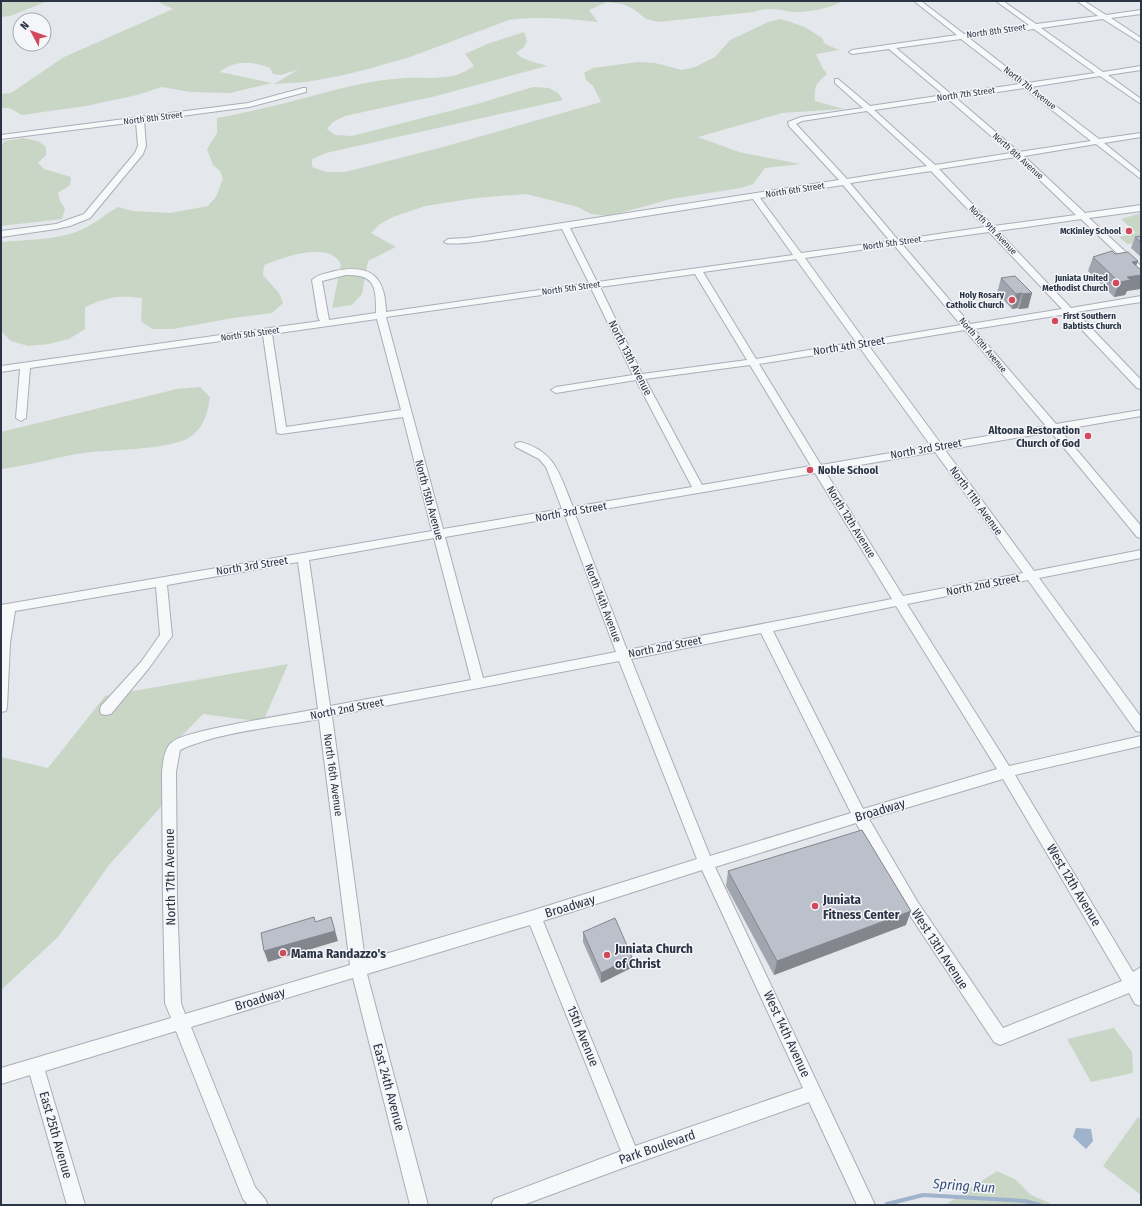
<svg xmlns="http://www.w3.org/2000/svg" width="1142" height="1206" viewBox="0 0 1142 1206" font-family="'Fira Sans Condensed',sans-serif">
<rect width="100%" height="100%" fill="#e4e7ec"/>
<path fill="#c9d6c5" d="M1,1H48L10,16L1,17Z
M156,1H843C830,8 815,11 800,12C782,12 772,5 754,12L658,22L646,19L632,8L622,4L607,2L589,10L598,22C569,19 539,16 509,20L410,57L368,69L339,76L306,82L274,84L299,69L281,75L273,74L270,68C254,61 233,60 220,72L272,83L230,93L190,92L162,87L137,95L86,106L22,115L9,108H1V94L11,93L64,57L173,9Z
M781,19L805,27L822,38L825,44L839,50L816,54L822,67L827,74C816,84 814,85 815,101L844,109L782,113L698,137L739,152L800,164L765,168L753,184L741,188L671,199L609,216L591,214L578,207L526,194L476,198L425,206L393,217L380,224L371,233L396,247L368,261L362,294L352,305L332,308L341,264C339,261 336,257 332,255C314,246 282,258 264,265L263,275L279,293L283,303L272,313L233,318L173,329H152L141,321L142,298C118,295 108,297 85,307V329L69,339L49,344L28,346L11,341L1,331V242C25,240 52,240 76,232C91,227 104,215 118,207L133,211L170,213L208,206L216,197L223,179L220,171L213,165L207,149L217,133V118C243,113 270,107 297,100C332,91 367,80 404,78C428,77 453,82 474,66L465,54L487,44L524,32L527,41L524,47L516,53C524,61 536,62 547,66L436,96L345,116L333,122L327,129L335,135L352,136L477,104L533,87L549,88L558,93L563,100L326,153L312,159V167L326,172H345L443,147L601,102L593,86L586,80L584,73L593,68L638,62L655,63L682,70L695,67L715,57L730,40L768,22Z
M24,138L38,141L46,147V155L38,163L44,169L71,177L70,185L58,193L60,201L65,209L62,219L1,226V145L5,141Z
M1141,213V242L1127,244L1119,237L1136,233L1121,219Z
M200,387L210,397C208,412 204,428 190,437C169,451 104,449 76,454C51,459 26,466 1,469V432L177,389Z
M288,664L263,722L203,714L163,755L175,791L109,865L58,937L1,990V757L48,768L105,696Z
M1114,1028L1132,1052L1133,1073L1091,1082L1067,1039Z
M1138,1117L1141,1120V1195L1103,1166Z
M997,1171L1016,1180L1031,1195L1054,1205H945Z"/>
<path fill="#9fb4cc" d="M1076,1128L1091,1129L1093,1141L1086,1149L1073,1137Z"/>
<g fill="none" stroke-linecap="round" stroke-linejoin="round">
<path stroke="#9fb4cc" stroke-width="4" d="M887,1204L923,1195L1025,1201L1040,1205"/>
<g stroke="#a9aeb7" stroke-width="2">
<path id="minor" d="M914,1H921L964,34L1029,25L996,1H1003L1036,24L1098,16L1077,1H1084L1106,15L1141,10V14L1111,18L1141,38V43L1103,19L1041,28L1103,72L1141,66V70L1108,75L1141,99V104L1100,76L1031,87L1099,139L1141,133V137L1104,143L1141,173V179L1096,144L1024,156L1085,213L1141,205V211L1089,218L1141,266V274L1138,273L1081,219L998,231L1071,308L1141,296V302L1076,312L1141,380V389L1137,388L1067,314L974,329L1056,424L1141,410V416L1060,430L1141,526V538L1137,537L1051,432L945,450L1034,571L1141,550V558L1039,578L1141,717V732L1136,731L1028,580L907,604L1009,766L1141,736V746L1015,775L1133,972L1141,967V1006L1135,1004L1129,993L1000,1045L994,1042L907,911L856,823L715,867L875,1205H857L809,1102L631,1165L523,1205H491L494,1199L621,1151L530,925L367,974L428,1205H410L353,978L191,1027L255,1187L265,1199L268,1205H248L243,1199L176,1031L45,1071L85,1205H67L30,1075L1,1084V1068L171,1018L165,1003L163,900L162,772C163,764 164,749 171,743C179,736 193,734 203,731C241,722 279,716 318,709L298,562L167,585L172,636L149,668L111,714L106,715L101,714L100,710L101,706L141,662L160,635L156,587L15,611L10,643L7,707L6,711L1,712L2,613H1V605L432,531L403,417L281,434L277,433L263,335L30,368L26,418L21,421L16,418L20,369L1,372V366L320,321L318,317L312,280C318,274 328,273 335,271C371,264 385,276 386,312L589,283L562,229C546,231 451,249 444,242L448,239L467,238L839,180L789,126L788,122L801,117L863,108L835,83V79H838L870,106L944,95L889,49L852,54L849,52L852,50L957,35ZM1034,29L1095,73L1027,83L969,38ZM961,39L1019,84L951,94L896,48ZM1024,88L1091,141L1019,152L956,98ZM948,99L1011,153L935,165L874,110ZM867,111L927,166L847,179L796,124L802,121ZM1016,157L1076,215L993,226L939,169ZM931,171L985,227L898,240L850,183ZM843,185L890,241L801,253L760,198ZM753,199L793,255L597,282L570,228ZM989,232L1062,309L970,324L902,244ZM894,245L961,325L865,341L805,258ZM796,259L856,342L756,359L703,272ZM695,274L747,360L642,374L600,287ZM346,275C376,274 376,288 376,313L329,320L322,281ZM591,288L633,375L556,387L551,390L556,393L636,380L692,487L573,507C560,476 556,451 520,442L516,443L515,445L516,447L539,459L546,467L562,509L443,529L386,317ZM377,319L401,410L286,427L272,334ZM965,330L1046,426L941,444L869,346ZM860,348L931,446L821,465L759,364ZM750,365L811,466L702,485L645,379ZM935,452L1023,573L903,596L825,471ZM815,473L892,599L627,650L575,514ZM565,516L616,652L483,678L445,537ZM434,538L471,680L330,706L309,560ZM896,606L997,769L863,809L773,631ZM761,633L851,813L710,856L631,659ZM619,661L697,859L534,910L365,960L332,716ZM319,719L350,965L185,1014L181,1003L177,900L176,772L180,750C219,732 276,727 319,719ZM1003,779L1122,981L1003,1028L917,901L869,819ZM702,870L803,1088L635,1146L543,921Z
M303,88H306V92L249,107L144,121L146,146L143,154L90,218L70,226L56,229L1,237V231L56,224L84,214L135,153L138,146L136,122L1,139V135L248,103Z"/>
</g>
<use href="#minor" fill="#f7f8fa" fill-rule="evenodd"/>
</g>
<path fill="#a1a5ae" d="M1141,236V257L1131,248L1135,237Z
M1115,254L1138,261L1136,265L1140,289L1127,291L1125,295L1114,297L1088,271L1093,257Z
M1001,278L1032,293L1028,308L1019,309L1017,308L1012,309L997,293Z
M728,871L906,925L774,975L726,886Z
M583,932L631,968L601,983L583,942Z"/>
<path fill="#83868d" d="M1138,261L1132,276V262Z
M1141,275V285L1140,289L1127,291L1125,295L1114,297L1119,282L1127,277Z
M1022,293L1017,308L1012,309L1016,294Z
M1032,293L1028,308L1019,309L1023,294Z
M911,911L906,925L774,975L777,961Z
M331,917L338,941L268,962L264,951Z
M632,957L631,968L601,983V973Z"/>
<path fill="#bbc0ca" stroke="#83868d" d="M1141,236V242L1135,237Z
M1112,251L1115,254L1128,252L1138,261L1132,262L1141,270V275L1127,277L1131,280L1119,282L1093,257Z
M1015,276L1032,293L1023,294L1022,293L1016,294L1001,278Z
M862,830L911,911L777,961L728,871Z
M314,917L315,922L331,917L335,931L264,951L261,933Z
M615,918L632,957L601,973L583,932Z"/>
<g fill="#d1495b" stroke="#f4f6f9" stroke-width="1.5">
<circle cx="1129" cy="231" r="4"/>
<circle cx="1116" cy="283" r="4"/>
<circle cx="1012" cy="300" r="4"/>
<circle cx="1055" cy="321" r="4"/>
<circle cx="1088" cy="436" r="4"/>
<circle cx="810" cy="470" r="4"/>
<circle cx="815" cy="906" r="4"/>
<circle cx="283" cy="953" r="4"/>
<circle cx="607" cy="955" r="4"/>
</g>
<g text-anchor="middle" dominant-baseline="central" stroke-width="3" stroke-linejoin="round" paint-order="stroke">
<g font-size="9" fill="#2b3445" stroke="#f4f6f9">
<text transform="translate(996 31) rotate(-8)">North 8th Street</text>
<text transform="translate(1030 88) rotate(38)">North 7th Avenue</text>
<text transform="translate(966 94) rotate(-8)">North 7th Street</text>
<text transform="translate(153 118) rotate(-7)">North 8th Street</text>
<text transform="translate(1018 156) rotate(42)">North 8th Avenue</text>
<text transform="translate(795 190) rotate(-9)">North 6th Street</text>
<text transform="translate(993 230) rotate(46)">North 9th Avenue</text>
<text transform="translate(892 243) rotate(-8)">North 5th Street</text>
<text transform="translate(571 288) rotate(-8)">North 5th Street</text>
<text transform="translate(250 334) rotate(-8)">North 5th Street</text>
<text transform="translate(983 345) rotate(50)">North 10th Avenue</text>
</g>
<g font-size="9" font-weight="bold" fill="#2b3445" stroke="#f4f6f9" text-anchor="end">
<text x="1121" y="231">McKinley School</text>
<text x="1108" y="278">Juniata United<tspan x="1108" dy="10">Methodist Church</tspan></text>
<text x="1004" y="295">Holy Rosary<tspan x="1004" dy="10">Catholic Church</tspan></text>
<text x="1063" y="316" text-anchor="start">First Southern<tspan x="1063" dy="10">Babtists Church</tspan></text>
</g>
<g font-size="11" fill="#2b3445" stroke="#f4f6f9">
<text transform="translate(849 346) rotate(-9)">North 4th Street</text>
<text transform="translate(630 358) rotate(63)">North 13th Avenue</text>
<text transform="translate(926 449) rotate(-10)">North 3rd Street</text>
<text transform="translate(429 500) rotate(75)">North 15th Avenue</text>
<text transform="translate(976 501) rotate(54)">North 11th Avenue</text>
<text transform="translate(571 512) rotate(-10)">North 3rd Street</text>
<text transform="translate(851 522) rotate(58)">North 12th Avenue</text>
<text transform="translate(252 566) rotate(-9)">North 3rd Street</text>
<text transform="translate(983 585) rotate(-11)">North 2nd Street</text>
<text transform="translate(603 603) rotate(69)">North 14th Avenue</text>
<text transform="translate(665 647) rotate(-11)">North 2nd Street</text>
<text transform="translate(347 709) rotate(-11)">North 2nd Street</text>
<text transform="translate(333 775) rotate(82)">North 16th Avenue</text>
</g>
<g font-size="11" font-weight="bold" fill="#2b3445" stroke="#f4f6f9" text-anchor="end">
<text x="1080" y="430">Altoona Restoration<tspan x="1080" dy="13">Church of God</tspan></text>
<text x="818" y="470" text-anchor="start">Noble School</text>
</g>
<g font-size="13" fill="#2b3445" stroke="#f4f6f9">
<text transform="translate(880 810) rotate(-17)">Broadway</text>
<text transform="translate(170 877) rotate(-91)">North 17th Avenue</text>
<text transform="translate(1074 885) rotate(59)">West 12th Avenue</text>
<text transform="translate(570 906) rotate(-17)">Broadway</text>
<text transform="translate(940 949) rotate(57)">West 13th Avenue</text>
<text transform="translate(260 999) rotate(-17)">Broadway</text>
<text transform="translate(787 1034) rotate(65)">West 14th Avenue</text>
<text transform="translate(583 1036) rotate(68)">15th Avenue</text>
<text transform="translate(389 1087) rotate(75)">East 24th Avenue</text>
<text transform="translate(56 1135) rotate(74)">East 25th Avenue</text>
<text transform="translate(657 1147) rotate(-19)">Park Boulevard</text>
</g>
<g font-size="13" font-weight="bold" fill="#2b3445" stroke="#f4f6f9" text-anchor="start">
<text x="823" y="899">Juniata<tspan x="823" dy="15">Fitness Center</tspan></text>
<text x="615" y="948">Juniata Church<tspan x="615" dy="15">of Christ</tspan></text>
<text x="291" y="953">Mama Randazzo's</text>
</g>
<g font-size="14" font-style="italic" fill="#34527a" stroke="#f4f6f9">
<text transform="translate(964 1186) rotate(4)">Spring Run</text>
</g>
</g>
<rect width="1142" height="1206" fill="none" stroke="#2b3445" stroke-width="4"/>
<g transform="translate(32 32) rotate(311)"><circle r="19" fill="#f4f6f9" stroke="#a4a8b1"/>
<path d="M0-3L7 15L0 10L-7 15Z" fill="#d1495b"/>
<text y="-6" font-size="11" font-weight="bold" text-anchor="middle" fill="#2b3445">N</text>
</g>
</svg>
